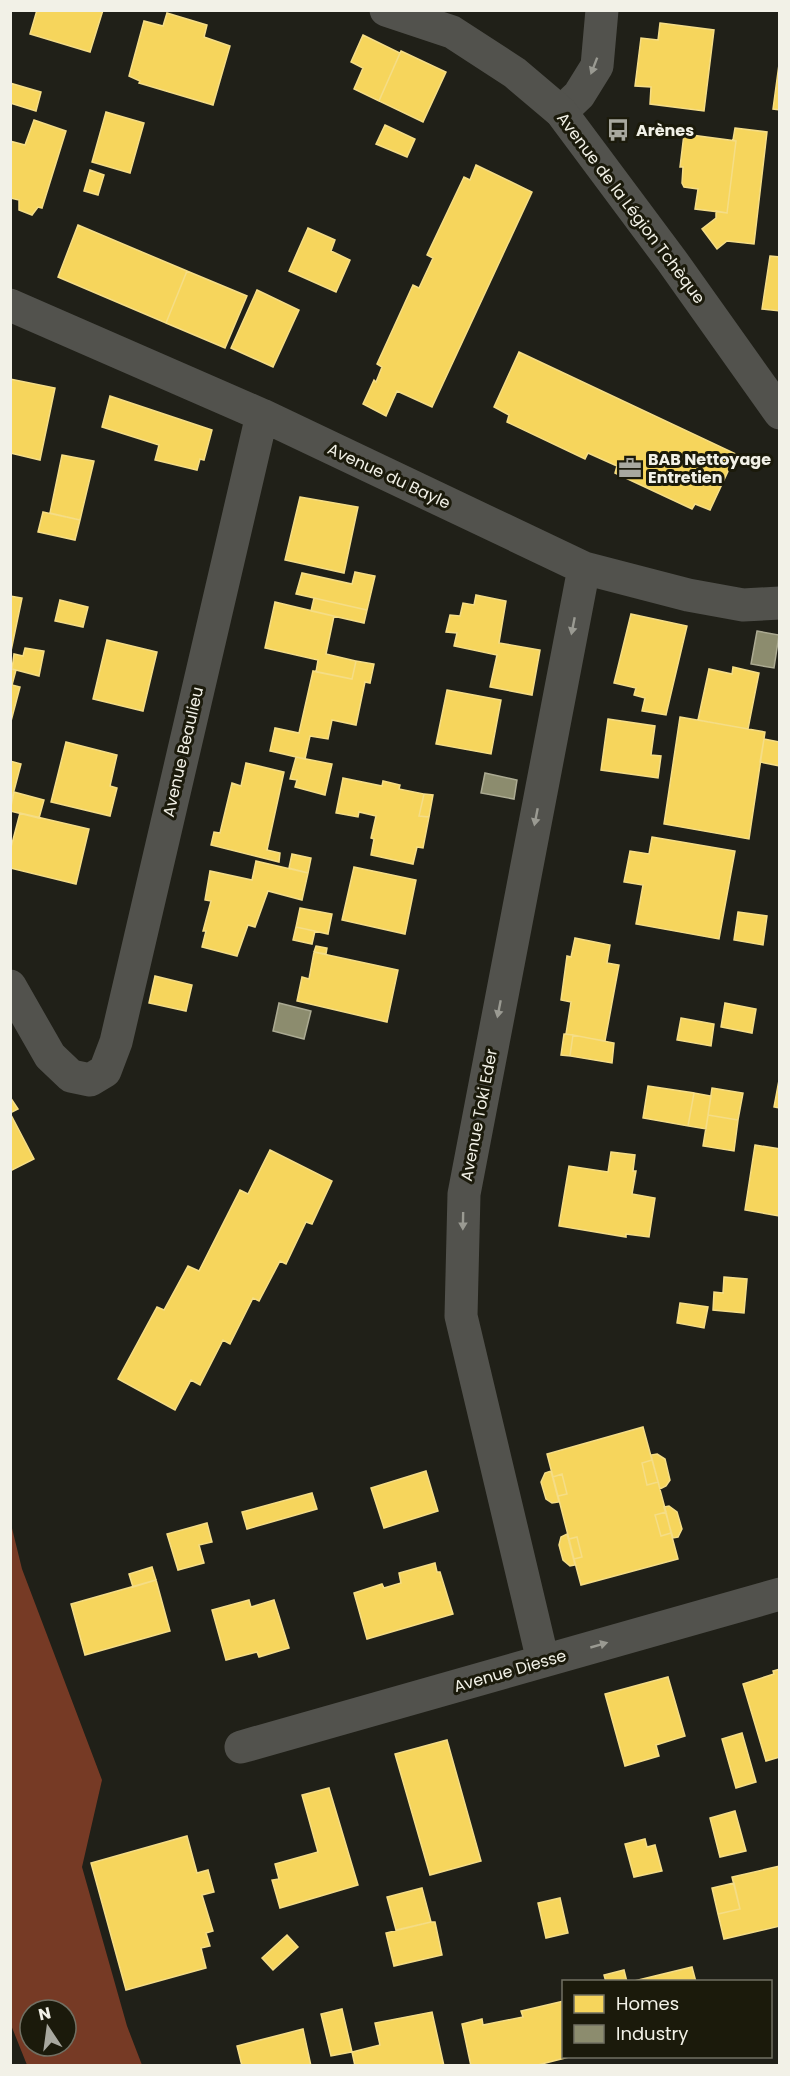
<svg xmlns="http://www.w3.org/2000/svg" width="790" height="2076" viewBox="0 0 790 2076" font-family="Poppins,sans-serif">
<rect width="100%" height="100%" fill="#202018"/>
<path fill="#763a25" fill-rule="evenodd" d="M10,1520L22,1569L102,1780L82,1867L127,2026L142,2065H27L11,2025ZM30,2010H66V2046H30Z"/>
<path fill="#f6d55c" stroke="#f5dd86" stroke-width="1.5" d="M37,10H103L90,52L30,34Z
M167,13L207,25L204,37L230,46L213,105L139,83L140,81L129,76L144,21L163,26Z
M660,23L714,30L704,111L650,104L651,87L635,86L641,38L658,40Z
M363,35L400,53L379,101L354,89L363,68L351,62Z
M401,51L446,72L423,122L379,101Z
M780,57V110L773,109Z
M10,83L41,92L36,111L10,103Z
M106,112L144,123L130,173L92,162Z
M34,120L66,131L42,208L38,207L32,215L19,210V200L10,198V141L25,145Z
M385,125L415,139L407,157L376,144Z
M735,128L767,132L754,244L727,241L717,249L702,229L716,218V211L727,213L736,141L733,140Z
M684,134L736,141L727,213L695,209L698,189L684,187L682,183L683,167H680Z
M476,165L532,192L432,407L397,391L386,416L363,404L374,380L376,382L382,367L377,364L413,285L419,288L433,258L427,255L464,177L470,180Z
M90,170L104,175L98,195L84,191Z
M78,225L187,271L166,323L58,277Z
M308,228L335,240L331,251L350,260L336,292L289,271Z
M770,256L780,257V311L762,309Z
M187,271L247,296L225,348L166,323Z
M257,290L299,310L273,367L231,348Z
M519,352L736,454L710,510L695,504L692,509L615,473L617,466L588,453L585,459L507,422L509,415L494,407Z
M10,379L55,388L40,460L10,453Z
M110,396L212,430L204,460L200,459L197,470L155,460L159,445L102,427Z
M62,455L94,461L80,520L50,513Z
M300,497L358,507L344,573L285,560Z
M43,512L80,520L75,540L38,532Z
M355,572L375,576L367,610L296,594L302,573L352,584Z
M476,595L506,601L499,643L540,650L532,695L490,687L497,655L454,646L457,633L446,632L450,615L460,616L463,603L474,605Z
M10,596L22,598L11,651H10Z
M314,598L367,610L364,623L311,611Z
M60,600L88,607L83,627L55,621Z
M275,602L334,616L326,654L356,661L352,679L316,672L318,660L265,648Z
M631,614L687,626L666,715L642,711L645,698L634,695L636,688L614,683Z
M107,640L157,652L143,711L93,699Z
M25,648L44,651L39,676L12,669L14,654L23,656Z
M356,661L374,664L370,683L365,682L356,725L332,720L328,739L310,736L305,759L270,751L275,728L299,733L313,671L352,679Z
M733,667L759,673L748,729L698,720L709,669L732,674Z
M10,669L16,670L12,685L20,687L10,725Z
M447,690L501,700L491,754L436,744Z
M680,717L765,732L749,839L664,824Z
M608,719L655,726L651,755L661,756L658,778L601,770Z
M764,739L780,742V766L760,762Z
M66,742L117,755L110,786L117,788L110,816L51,802Z
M296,757L332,764L325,795L295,787L297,780L290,779Z
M10,761L21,764L10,806Z
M246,763L284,772L267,850L280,853L279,862L211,845L214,832L220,833L232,783L241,786Z
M343,778L382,786L383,781L400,785L399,789L424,794L419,816L429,817L423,848L417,847L413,864L371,855L374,839L371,838L376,816L359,812L358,817L336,813Z
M14,792L44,800L39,818L10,811Z
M424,794L433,795L429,817L419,816Z
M20,813L89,829L76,884L10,868V851Z
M652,837L735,851L719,939L636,924L643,885L624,882L630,851L649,854Z
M292,854L311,858L308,873L289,868Z
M256,861L308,873L302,900L268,891L255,927L248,925L237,956L202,947L206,931H203L211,901L205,900L210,871L252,880Z
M354,867L416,880L405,934L342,920Z
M300,908L332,914L328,934L296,927Z
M738,912L767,916L763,945L734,940Z
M296,927L315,931L312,944L293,940Z
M575,938L610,945L607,963L619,965L605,1041L566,1034L571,1002L561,1000L567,956L571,957Z
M316,946L327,948L326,954L314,952Z
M314,952L398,970L387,1022L297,1001L302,977L309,979Z
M155,976L192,985L186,1011L149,1003Z
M725,1003L756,1009L752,1033L721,1027Z
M681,1018L714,1024L711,1046L677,1040Z
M564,1034L573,1035L570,1056L561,1055Z
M573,1035L614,1043L612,1063L570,1056Z
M780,1075V1108L774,1107Z
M648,1086L694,1093L688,1126L643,1118Z
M712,1088L743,1093L738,1120L708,1115Z
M694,1093L711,1096L706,1129L688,1126Z
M10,1097L18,1109L10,1113Z
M10,1113L34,1159L10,1171Z
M708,1115L738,1120L734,1151L703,1146Z
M755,1145L780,1149V1216L745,1210Z
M270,1150L332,1181L312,1224L306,1222L286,1264L280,1261L259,1301L253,1298L230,1344L223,1340L200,1385L191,1380L175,1410L118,1379L157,1307L164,1310L188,1266L199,1271L240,1190L248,1194Z
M611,1152L635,1155L633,1171H636L632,1194L655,1198L649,1237L626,1234V1237L559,1226L569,1166L608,1172Z
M724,1277L747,1279L744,1313L713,1310L714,1292L723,1293Z
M680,1303L708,1307L704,1328L677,1323Z
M643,1427L652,1460L642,1463L647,1485L658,1482L666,1512L655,1515L661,1536L671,1533L678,1559L581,1585L574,1559L582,1557L577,1537L569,1539L558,1496L567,1494L562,1474L553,1477L547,1454Z
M657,1454L665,1459L670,1480L666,1486L660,1489L651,1455Z
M652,1460L658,1482L647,1485L642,1463Z
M426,1471L438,1511L384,1528L371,1488Z
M551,1471L559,1502L552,1503L546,1499L541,1482L545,1473Z
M562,1474L567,1494L558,1496L553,1477Z
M312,1493L317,1509L247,1529L242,1512Z
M669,1506L677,1512L682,1529L678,1537L673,1538L664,1507Z
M666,1512L671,1533L661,1536L655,1515Z
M207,1523L212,1542L199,1545L204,1563L178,1570L167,1534Z
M567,1534L575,1565L570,1566L563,1560L559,1545L561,1537Z
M577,1537L582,1557L574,1559L569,1539Z
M435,1563L437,1572H440L453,1614L367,1639L354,1593L382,1584L384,1588L401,1583L399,1573Z
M152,1567L156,1580L133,1587L129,1574Z
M156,1580L170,1631L85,1655L71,1604Z
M249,1600L251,1607L274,1600L289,1648L259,1657L257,1652L226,1660L212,1610Z
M780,1669V1757L766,1761L743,1684L774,1674L773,1671Z
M668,1677L685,1736L656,1745L659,1756L625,1766L605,1694Z
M742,1733L756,1782L736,1788L722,1739Z
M447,1740L481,1861L430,1875L395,1754Z
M329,1788L358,1885L280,1908L272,1880L279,1879L275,1864L318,1852L302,1795Z
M735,1811L746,1851L720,1857L710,1818Z
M187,1836L197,1873L208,1870L214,1892L202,1895L213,1931L206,1933L210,1946L201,1948L206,1968L126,1990L91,1863Z
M645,1839L647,1847L655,1845L662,1871L634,1877L625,1844Z
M780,1866V1926L724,1939L718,1914L740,1909L732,1877Z
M734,1883L740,1909L718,1914L712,1888Z
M422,1888L431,1922L396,1930L387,1897Z
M560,1898L568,1933L546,1938L538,1903Z
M431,1922H435L442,1955L394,1966L386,1933Z
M287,1935L298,1947L273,1970L262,1958Z
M692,1967L696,1982H630Z
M624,1970L627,1982H606L604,1975Z
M564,2001V2056H573L534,2066H471L462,2024L482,2019L483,2025L523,2017L521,2011Z
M342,2009L352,2052L331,2056L321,2014Z
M432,2012L444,2066H355L352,2052L380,2045L375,2023Z
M303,2029L311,2066H242L237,2046Z"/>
<path fill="#8c8c6e" stroke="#abaa92" stroke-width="1.5" d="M757,631L779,635L774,668L751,664Z
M485,773L517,780L514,799L481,793Z
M279,1003L311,1011L304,1039L273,1031Z"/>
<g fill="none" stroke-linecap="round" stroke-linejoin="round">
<path stroke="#52524d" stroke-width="33" d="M561,112L579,95L597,66L602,10
M10,305L262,415L584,568L688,595L743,605L780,603
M10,986L50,1056L71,1076L90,1080L105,1071L116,1042L262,415
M543,1661L461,1316L464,1194L584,568
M241,1747L780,1594"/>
<path stroke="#52524d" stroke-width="33" d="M386,10L452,32L515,73L561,112L672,261L780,413"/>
</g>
<defs><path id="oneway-solid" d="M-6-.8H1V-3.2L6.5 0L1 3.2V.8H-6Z" transform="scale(1.5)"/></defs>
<g fill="#9a9a92">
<use href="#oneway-solid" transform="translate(594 66) rotate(111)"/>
<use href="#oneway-solid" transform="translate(573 626) rotate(101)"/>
<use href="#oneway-solid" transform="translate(536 817) rotate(101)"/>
<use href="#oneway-solid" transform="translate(499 1009) rotate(101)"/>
<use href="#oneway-solid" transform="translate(463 1221) rotate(91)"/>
<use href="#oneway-solid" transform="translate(599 1645) rotate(-16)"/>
</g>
<defs>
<g id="bus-bare" transform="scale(1.8)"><path d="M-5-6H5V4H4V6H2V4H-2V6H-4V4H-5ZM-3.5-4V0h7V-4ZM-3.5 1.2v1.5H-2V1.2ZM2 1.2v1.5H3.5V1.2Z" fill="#a8a89f" stroke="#1b1a0b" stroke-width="2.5" paint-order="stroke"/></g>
<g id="office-bare" transform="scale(1.8)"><path d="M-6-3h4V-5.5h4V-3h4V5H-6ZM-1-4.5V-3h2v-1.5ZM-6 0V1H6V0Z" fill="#a8a89f" stroke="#1b1a0b" stroke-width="2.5" paint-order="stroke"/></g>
</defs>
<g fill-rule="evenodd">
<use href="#bus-bare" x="618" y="130"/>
<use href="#office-bare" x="630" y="468"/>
</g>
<g text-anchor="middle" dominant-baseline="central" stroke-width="6" stroke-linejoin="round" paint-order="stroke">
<g font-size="16" font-weight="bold" fill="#f2f1e7" stroke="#1b1a0b" text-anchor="start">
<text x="636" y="130">Arènes</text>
<text x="648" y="459">BAB Nettoyage<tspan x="648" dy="18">Entretien</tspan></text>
</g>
<g font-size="16" fill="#f2f1e7" stroke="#1b1a0b">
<text transform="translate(631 208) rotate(53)">Avenue de la Légion Tchèque</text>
<text transform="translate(389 476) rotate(25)">Avenue du Bayle</text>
<text transform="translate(183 752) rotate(-77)">Avenue Beaulieu</text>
<text transform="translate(479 1115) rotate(-79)">Avenue Toki Eder</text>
<text transform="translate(510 1671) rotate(-16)">Avenue Diesse</text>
</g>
</g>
<rect width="790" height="2076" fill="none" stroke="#f2f1e7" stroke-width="24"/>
<rect x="562" y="1980" width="210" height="78" fill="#1b1a0b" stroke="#717063" stroke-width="1.5"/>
<rect x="574" y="1995" width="30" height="18" fill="#f6d55c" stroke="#717063" stroke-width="1.5"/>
<text x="616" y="2010" font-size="18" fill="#f2f1e7">Homes</text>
<rect x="574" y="2025" width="30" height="18" fill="#8c8c6e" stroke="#717063" stroke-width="1.5"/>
<text x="616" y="2040" font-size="18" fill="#f2f1e7">Industry</text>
<g transform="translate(48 2028) rotate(347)"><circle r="28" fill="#1b1a0b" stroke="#717063" stroke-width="1.5"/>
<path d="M0-4.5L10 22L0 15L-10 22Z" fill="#a8a89f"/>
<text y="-9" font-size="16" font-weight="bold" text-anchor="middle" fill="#f2f1e7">N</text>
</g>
</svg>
